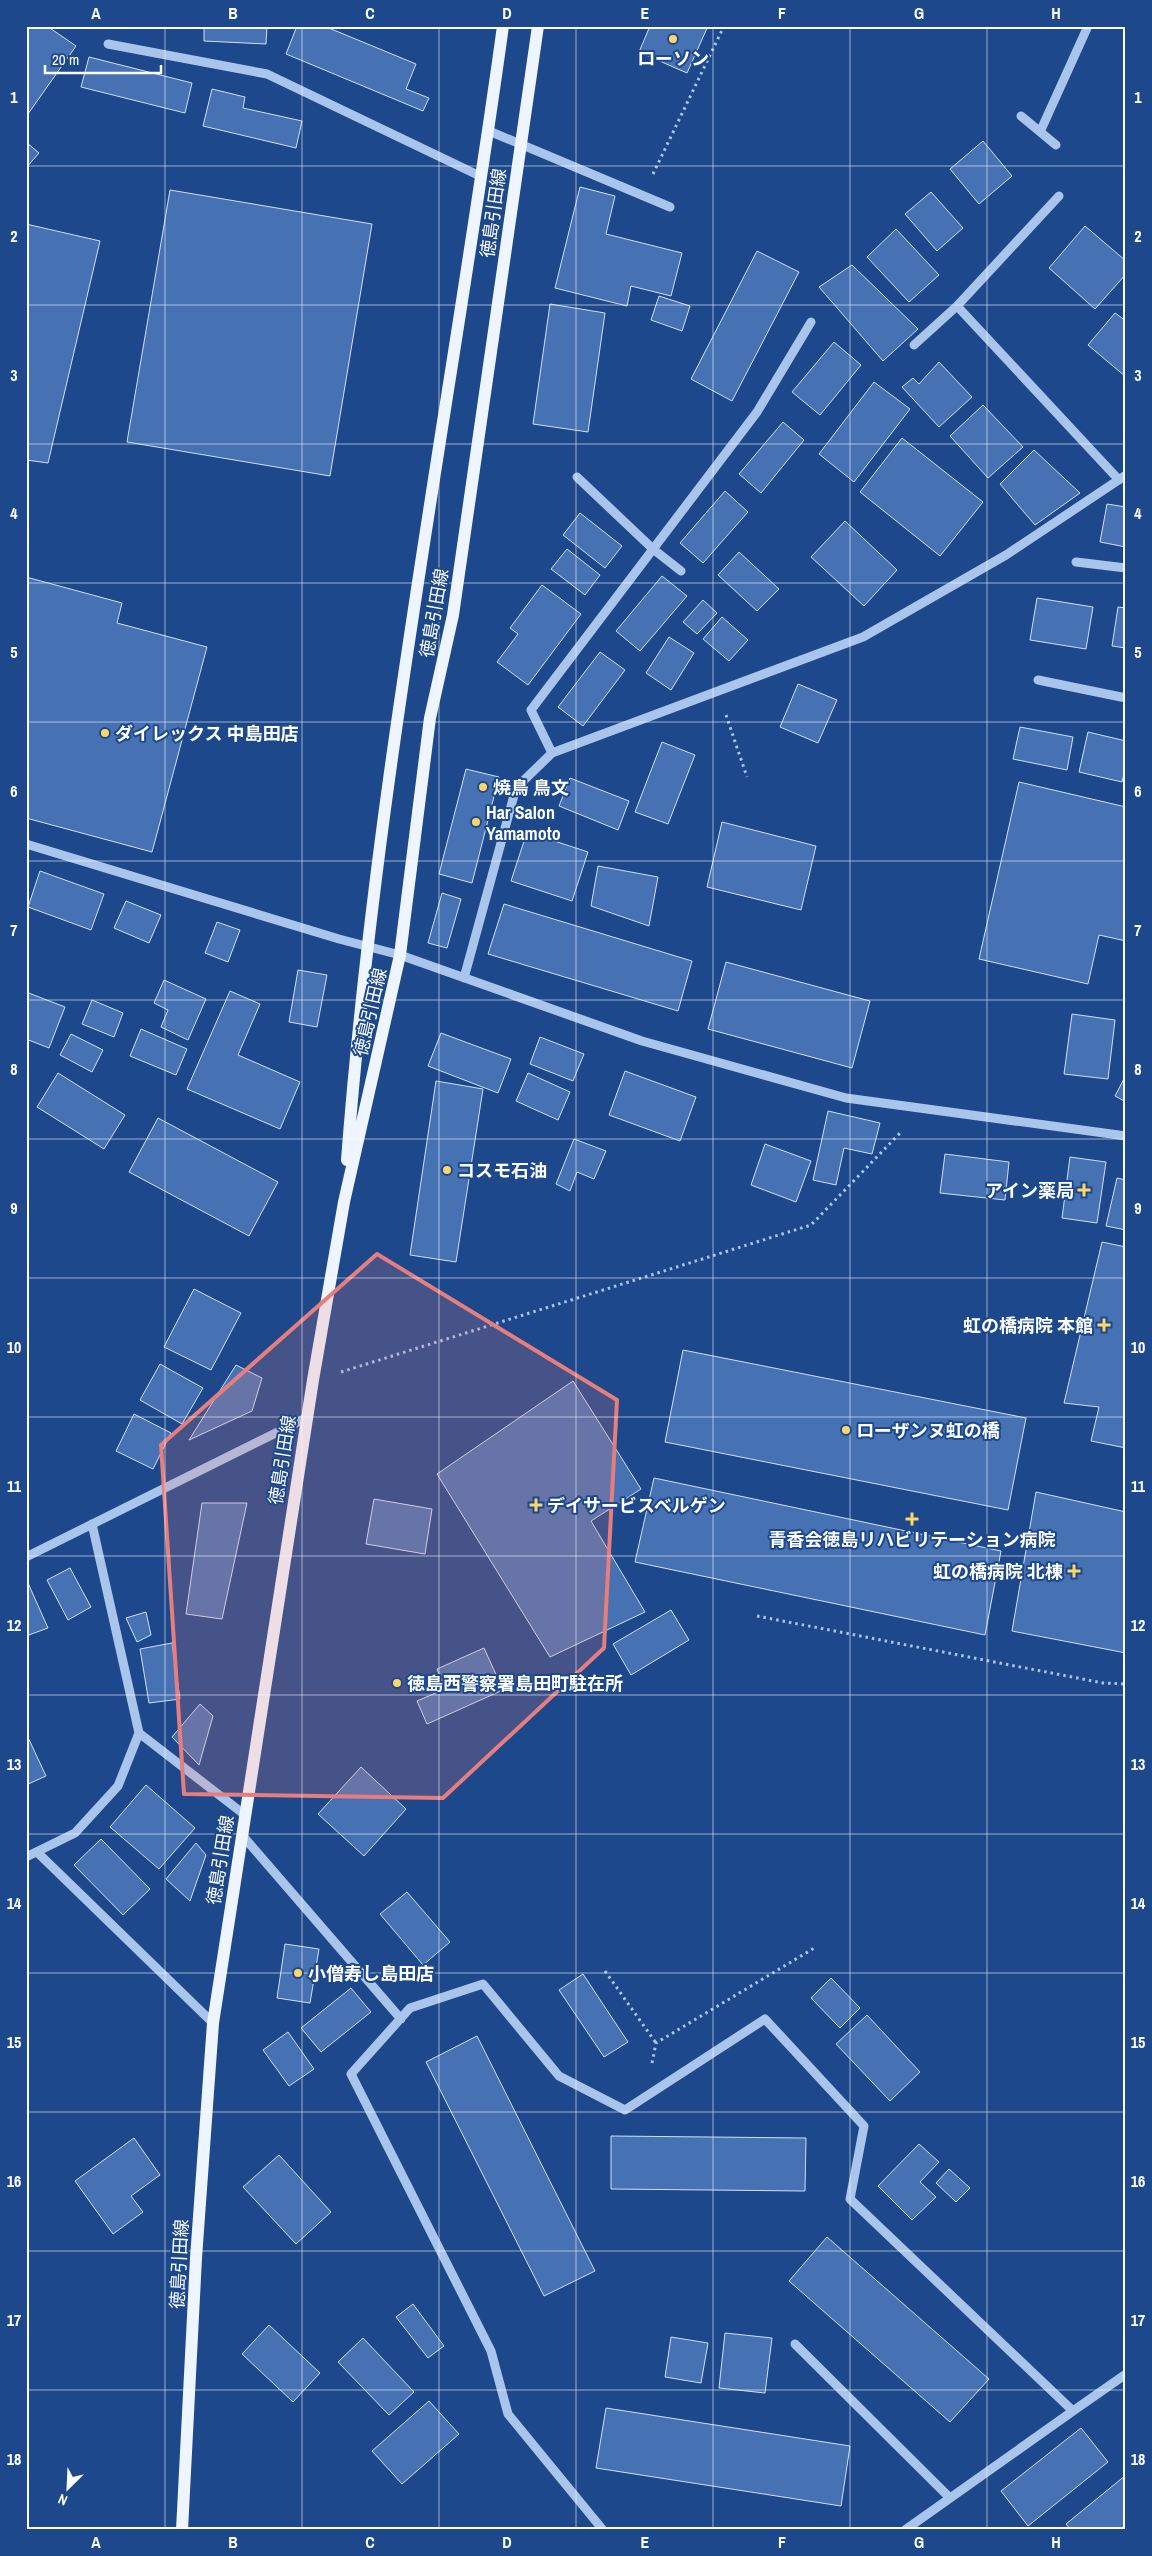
<svg xmlns="http://www.w3.org/2000/svg" width="1152" height="2556" viewBox="0 0 1152 2556" font-family="'Archivo Narrow','Noto Sans JP',sans-serif">
<rect width="100%" height="100%" fill="#1d498c"/>
<path fill="#4672b3" stroke="#cfe0f9" d="M31,26H47L76,46L28,114L26,113V32Z
M204,26H267L266,44L204,41Z
M297,26H324L416,64L406,89L429,98L423,111L286,54Z
M650,26H708L687,73L639,52Z
M89,57L192,83L185,113L81,87Z
M212,89L245,97L243,108L302,121L296,148L203,126Z
M983,141L1012,176L979,204L950,169Z
M26,142L39,153L26,168Z
M580,187L615,196L606,234L682,253L671,296L631,286L627,306L555,288Z
M170,190L372,224L330,476L127,442Z
M931,192L963,228L937,251L905,214Z
M26,224L100,241L48,463L26,460Z
M1085,226L1126,261V274L1095,309L1049,268Z
M896,229L939,275L909,302L867,257Z
M757,251L799,272L732,401L691,379Z
M852,265L918,329L883,361L819,287Z
M659,296L690,306L682,331L651,320Z
M550,304L605,313L588,432L533,424Z
M1115,313L1126,321V377L1088,345Z
M834,342L861,365L820,415L792,392Z
M939,362L972,397L939,427L902,387L913,378L919,384Z
M874,382L910,409L854,482L819,454Z
M983,405L1023,447L988,478L950,436Z
M783,422L804,440L761,493L739,474Z
M902,438L983,502L940,556L860,492Z
M1034,450L1080,493L1035,525L1000,484Z
M725,491L748,512L703,563L680,543Z
M1107,504L1126,507V547L1100,542Z
M580,513L622,546L605,568L563,535Z
M845,521L897,570L864,606L811,557Z
M567,549L600,575L585,595L551,569Z
M739,552L779,589L757,611L718,575Z
M662,576L687,596L640,651L616,631Z
M26,577L122,603L117,623L207,647L152,852L26,818Z
M542,585L581,614L528,685L497,662L518,634L510,628Z
M1037,598L1093,607L1086,649L1030,640Z
M703,600L717,613L697,634L683,622Z
M1118,607L1126,608V648L1112,646Z
M722,617L748,640L729,661L703,639Z
M669,637L694,653L671,690L646,673Z
M600,652L625,670L583,726L558,707Z
M798,684L837,700L818,743L780,727Z
M1020,727L1073,737L1067,770L1013,759Z
M1088,732L1126,741V766L1122,782L1079,772Z
M662,742L695,755L668,824L635,812Z
M466,769L499,777L472,883L439,874Z
M570,778L629,801L618,830L559,806Z
M1019,782L1126,807V941L1099,935L1088,984L979,959Z
M722,822L816,846L801,910L707,887Z
M527,832L588,852L572,901L511,881Z
M598,866L658,877L649,926L591,906Z
M40,871L104,894L91,930L28,907Z
M442,893L461,899L447,948L428,943Z
M126,901L161,915L149,943L114,928Z
M504,904L692,961L678,1011L488,954Z
M217,922L240,930L228,962L205,953Z
M726,962L870,1001L852,1068L708,1029Z
M298,970L327,975L317,1027L289,1022Z
M164,980L206,999L188,1040L161,1027L168,1010L154,1003Z
M230,991L260,1004L238,1055L300,1082L280,1129L187,1089Z
M26,992L65,1007L49,1048L26,1039Z
M92,1000L123,1013L114,1037L82,1024Z
M1072,1014L1115,1020L1108,1079L1064,1074Z
M141,1029L187,1049L176,1075L130,1056Z
M441,1033L511,1059L498,1093L428,1066Z
M71,1034L103,1050L92,1072L60,1055Z
M540,1037L584,1054L573,1081L530,1064Z
M625,1071L696,1097L680,1141L609,1115Z
M58,1073L125,1115L104,1149L37,1107Z
M528,1073L570,1092L558,1120L516,1101Z
M1126,1075V1102L1115,1096Z
M436,1081L483,1089L456,1262L410,1255Z
M828,1111L880,1123L872,1154L844,1148L836,1185L813,1180Z
M158,1118L278,1182L249,1236L129,1172Z
M574,1139L606,1151L594,1179L577,1172L570,1191L556,1184Z
M765,1144L811,1161L796,1202L751,1185Z
M945,1154L1009,1162L1005,1200L940,1193Z
M1070,1157L1106,1162L1097,1223L1062,1218Z
M1117,1178L1126,1180V1230L1106,1226Z
M1102,1242L1126,1247V1448L1091,1441L1099,1407L1064,1403Z
M194,1289L241,1313L211,1370L164,1347Z
M683,1350L1026,1418L1008,1510L665,1442Z
M160,1364L203,1388L182,1424L140,1400Z
M236,1365L262,1378L252,1411L189,1440Z
M573,1381L641,1489L591,1521L645,1612L550,1657L437,1474Z
M134,1414L171,1433L153,1469L116,1451Z
M654,1478L1001,1551L985,1635L635,1562Z
M1036,1492L1126,1512V1653L1012,1631Z
M374,1499L432,1509L425,1554L366,1544Z
M202,1503H247L222,1619L186,1614Z
M70,1568L91,1607L68,1620L47,1580Z
M28,1583L48,1628L26,1636V1584Z
M671,1610L689,1640L631,1675L613,1644Z
M146,1612L151,1635L137,1642L126,1618Z
M172,1643L180,1699L149,1703L140,1649Z
M484,1648L503,1690L427,1724L417,1701L445,1689L437,1669Z
M200,1704L213,1716L199,1765L172,1737Z
M26,1733L46,1776L26,1785Z
M361,1767L406,1809L364,1856L318,1814Z
M146,1785L195,1828L159,1869L110,1827Z
M101,1839L150,1889L123,1915L74,1865Z
M196,1843L206,1855L190,1901L166,1879Z
M407,1892L450,1942L423,1965L380,1914Z
M285,1944L319,1949L310,2003L277,1998Z
M583,1974L628,2042L604,2057L559,1990Z
M831,1978L860,2008L840,2028L811,1998Z
M351,1988L371,2012L321,2052L301,2028Z
M867,2015L920,2072L890,2101L836,2044Z
M288,2032L314,2069L289,2086L263,2050Z
M477,2036L595,2271L544,2296L426,2062Z
M611,2136L806,2138L805,2191L611,2189Z
M134,2138L160,2175L131,2196L143,2212L113,2234L75,2181Z
M919,2144L939,2162L920,2182L936,2197L912,2220L878,2186Z
M279,2155L331,2212L296,2244L243,2187Z
M949,2169L970,2188L956,2202L936,2183Z
M827,2237L989,2379L950,2422L789,2281Z
M413,2304L444,2346L428,2358L396,2317Z
M269,2325L320,2373L293,2402L242,2354Z
M725,2333L772,2338L765,2393L719,2388Z
M671,2337L708,2343L701,2383L665,2377Z
M363,2338L414,2392L389,2415L338,2362Z
M429,2401L459,2434L402,2484L372,2451Z
M606,2408L850,2446L841,2506L596,2468Z
M1081,2428L1108,2462L1028,2526L1001,2491Z
M1126,2475V2530H1071L1066,2524Z"/>
<g fill="none" stroke-linecap="round" stroke-linejoin="round">
<path stroke="#aac5ec" stroke-width="3" stroke-dasharray="2.5 4" stroke-linecap="butt" d="M653,174L724,26
M726,715L747,777
M341,1372L811,1225L902,1131
M757,1616L1103,1683L1126,1684
M605,1971L656,2043
M652,2063L656,2043L816,1947"/>
<path stroke="#aac5ec" stroke-width="9" d="M108,44L267,74L482,177
M1021,116L1056,145
M489,131L670,207
M1040,132L1088,26
M957,306L1119,480
M914,345L957,306L1059,196
M577,477L653,549L681,571
M1076,562L1126,568
M1038,680L1126,698
M552,753L531,710L757,412L811,322
M26,844L339,939L400,955L642,1041L846,1098L1126,1136
M464,978L516,788L552,753L863,637L1006,555L1126,475
M26,1557L306,1418
M139,1733L245,1815
M242,1835L401,2019
M37,1852L213,2023
M26,1857L75,1833L118,1786L139,1733L92,1524
M795,2344L950,2498
M1073,2411L1126,2374
M603,2530L508,2414L491,2351L351,2074L410,2008L483,1984L559,2076L625,2110L765,2019L864,2126L850,2199L1073,2411L905,2530"/>
<path stroke="#eff5ff" stroke-width="12" d="M347,1160C376,780 451,404 503,26
M182,2530L196,2258L213,2023L313,1380L344,1202L400,955L430,718L453,615L538,26"/>
</g>
<path fill="#e67e7e" fill-opacity="0.2" stroke="#e67e7e" stroke-width="4" stroke-linejoin="round" d="M377,1254L617,1400L604,1648L443,1798L184,1794L161,1445Z"/>
<path fill="none" stroke="#fff" stroke-width="1" stroke-opacity="0.55" d="M165,26V2530M302,26V2530M439,26V2530M576,26V2530M713,26V2530M850,26V2530M987,26V2530M26,166H1126M26,305H1126M26,444H1126M26,583H1126M26,722H1126M26,861H1126M26,1000H1126M26,1139H1126M26,1278H1126M26,1417H1126M26,1556H1126M26,1695H1126M26,1834H1126M26,1973H1126M26,2112H1126M26,2251H1126M26,2390H1126"/>
<g fill="#fcd768" stroke="#1d498c" stroke-width="2">
<circle cx="673" cy="39" r="5"/>
<circle cx="105" cy="733" r="5"/>
<circle cx="483" cy="787" r="5"/>
<circle cx="476" cy="822" r="5"/>
<circle cx="447" cy="1170" r="5"/>
<path d="M1081.5 1182.5h5v5h5v5h-5v5h-5v-5h-5v-5h5z"/>
<path d="M1101.5 1317.5h5v5h5v5h-5v5h-5v-5h-5v-5h5z"/>
<circle cx="846" cy="1430" r="5"/>
<path d="M533.5 1497.5h5v5h5v5h-5v5h-5v-5h-5v-5h5z"/>
<path d="M909.5 1511.5h5v5h5v5h-5v5h-5v-5h-5v-5h5z"/>
<path d="M1071.5 1563.5h5v5h5v5h-5v5h-5v-5h-5v-5h5z"/>
<circle cx="397" cy="1683" r="5"/>
<circle cx="298" cy="1973" r="5"/>
</g>
<g text-anchor="middle" dominant-baseline="central" stroke-width="4" stroke-linejoin="round" paint-order="stroke">
<g font-size="18" font-weight="bold" fill="#fff" stroke="#1d498c" text-anchor="start">
<text x="673" y="58" text-anchor="middle">ローソン</text>
<text x="115" y="733">ダイレックス 中島田店</text>
<text x="493" y="787">焼鳥 鳥文</text>
<text x="486" y="812">Har Salon<tspan x="486" dy="21">Yamamoto</tspan></text>
<text x="457" y="1170">コスモ石油</text>
<text x="1074" y="1190" text-anchor="end">アイン薬局</text>
<text x="1093" y="1325" text-anchor="end">虹の橋病院 本館</text>
<text x="856" y="1430">ローザンヌ虹の橋</text>
<text x="547" y="1505">デイサービスベルゲン</text>
<text x="912" y="1539" text-anchor="middle">青香会徳島リハビリテーション病院</text>
<text x="1063" y="1571" text-anchor="end">虹の橋病院 北棟</text>
<text x="407" y="1683">徳島西警察署島田町駐在所</text>
<text x="308" y="1973">小僧寿し島田店</text>
</g>
<g font-size="18" fill="#fff" stroke="#1d498c">
<text transform="translate(493 213) rotate(-82)">徳島引田線</text>
<text transform="translate(434 613) rotate(-80)">徳島引田線</text>
<text transform="translate(370 1012) rotate(-77)">徳島引田線</text>
<text transform="translate(282 1460) rotate(-81)">徳島引田線</text>
<text transform="translate(220 1860) rotate(-81)">徳島引田線</text>
<text transform="translate(179 2264) rotate(-87)">徳島引田線</text>
</g>
</g>
<rect width="1152" height="2556" fill="none" stroke="#1d498c" stroke-width="55"/>
<g transform="translate(68 2488) rotate(204)" stroke="#1d498c" stroke-width="4" paint-order="stroke">
<path d="M0-4L9 19L0 12L-9 19Z" fill="#ffffff"/>
<text y="-8" font-size="14" font-weight="bold" text-anchor="middle" fill="#ffffff">N</text>
</g>
<path d="M45 65v8h116v-8" fill="none" stroke="#ffffff" stroke-width="2.5"/>
<text x="52" y="65" font-size="15" fill="#ffffff" stroke="#1d498c" stroke-width="4" paint-order="stroke">20 m</text>
<rect x="28" y="28" width="1096" height="2500" fill="none" stroke="#fff" stroke-width="2"/>
<g font-size="16" text-anchor="middle" font-weight="bold" fill="#fff">
<text x="96" y="19">A</text>
<text x="233" y="19">B</text>
<text x="370" y="19">C</text>
<text x="507" y="19">D</text>
<text x="645" y="19">E</text>
<text x="782" y="19">F</text>
<text x="919" y="19">G</text>
<text x="1056" y="19">H</text>
<text x="14" y="103">1</text>
<text x="1138" y="103">1</text>
<text x="14" y="242">2</text>
<text x="1138" y="242">2</text>
<text x="14" y="381">3</text>
<text x="1138" y="381">3</text>
<text x="14" y="519">4</text>
<text x="1138" y="519">4</text>
<text x="14" y="658">5</text>
<text x="1138" y="658">5</text>
<text x="14" y="797">6</text>
<text x="1138" y="797">6</text>
<text x="14" y="936">7</text>
<text x="1138" y="936">7</text>
<text x="14" y="1075">8</text>
<text x="1138" y="1075">8</text>
<text x="14" y="1214">9</text>
<text x="1138" y="1214">9</text>
<text x="14" y="1353">10</text>
<text x="1138" y="1353">10</text>
<text x="14" y="1492">11</text>
<text x="1138" y="1492">11</text>
<text x="14" y="1631">12</text>
<text x="1138" y="1631">12</text>
<text x="14" y="1770">13</text>
<text x="1138" y="1770">13</text>
<text x="14" y="1909">14</text>
<text x="1138" y="1909">14</text>
<text x="14" y="2048">15</text>
<text x="1138" y="2048">15</text>
<text x="14" y="2187">16</text>
<text x="1138" y="2187">16</text>
<text x="14" y="2326">17</text>
<text x="1138" y="2326">17</text>
<text x="14" y="2465">18</text>
<text x="1138" y="2465">18</text>
<text x="96" y="2548">A</text>
<text x="233" y="2548">B</text>
<text x="370" y="2548">C</text>
<text x="507" y="2548">D</text>
<text x="645" y="2548">E</text>
<text x="782" y="2548">F</text>
<text x="919" y="2548">G</text>
<text x="1056" y="2548">H</text>
</g>
</svg>
